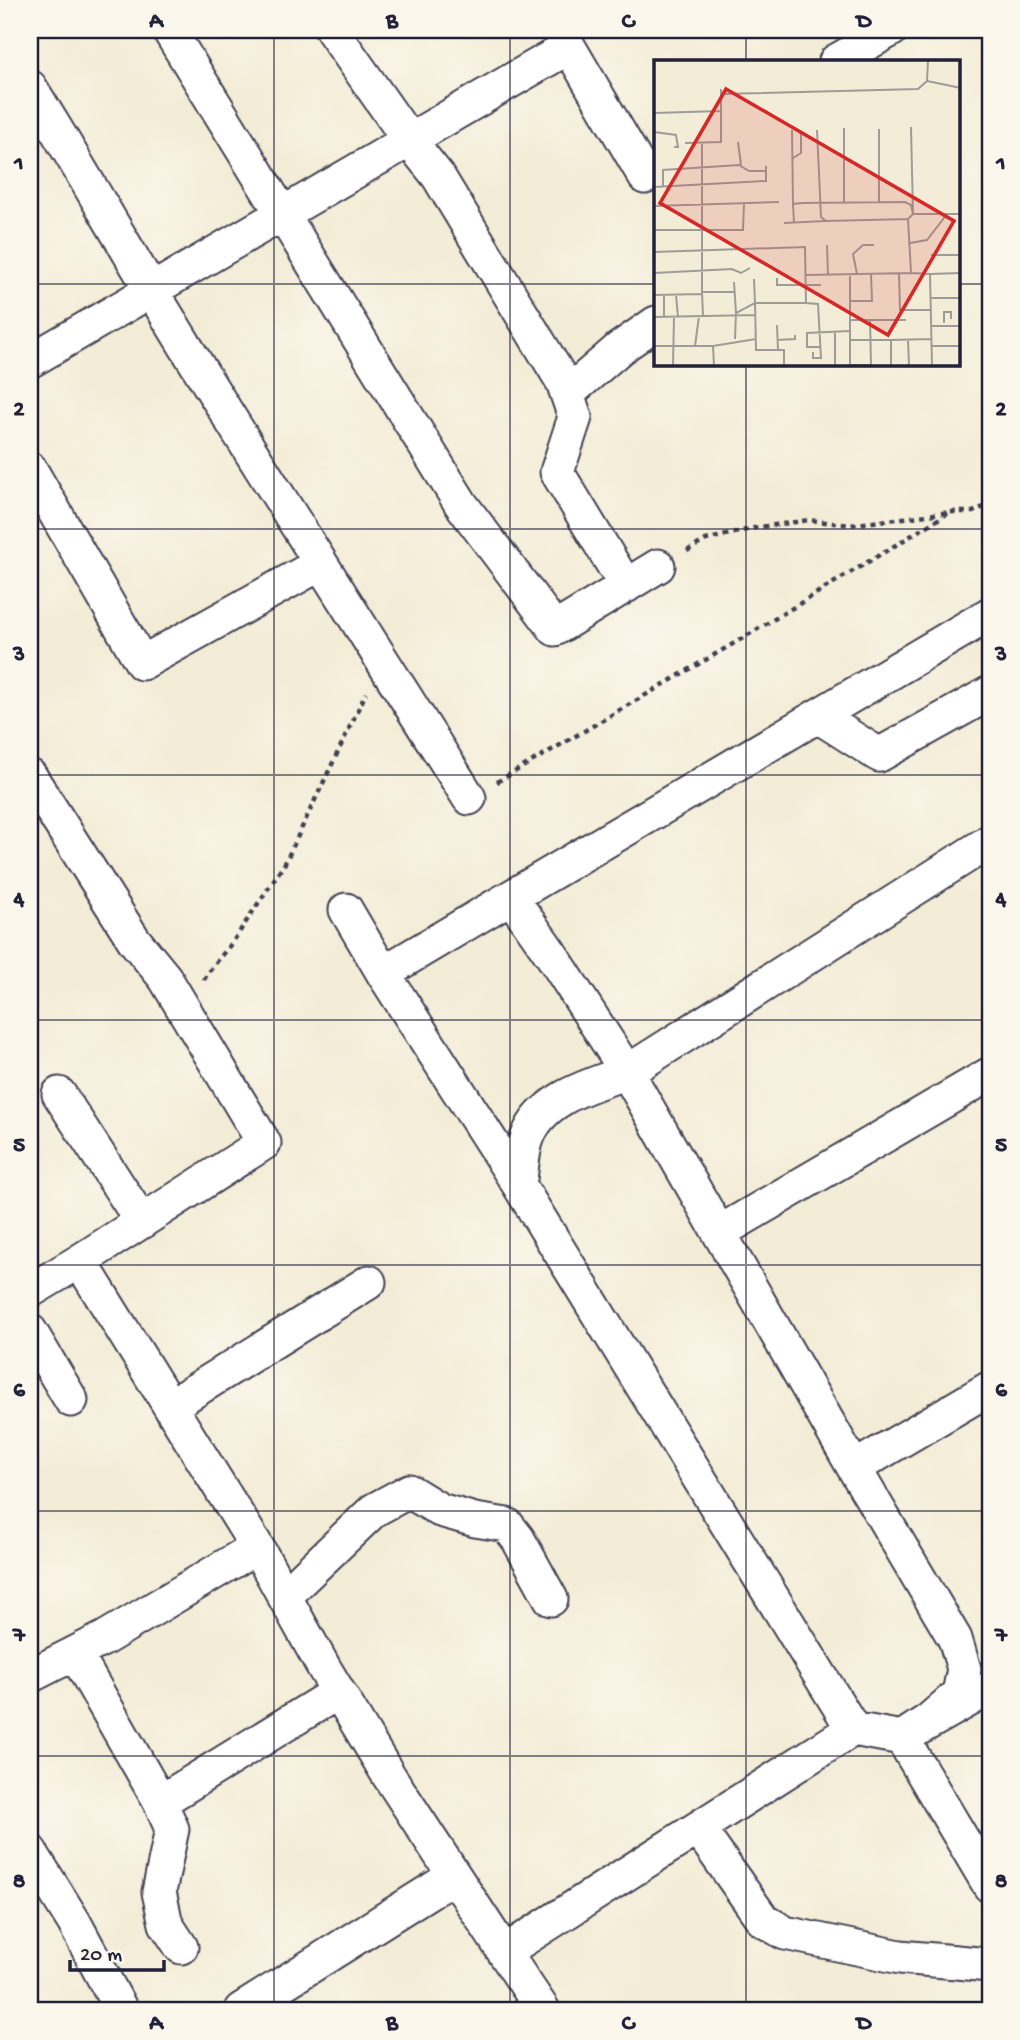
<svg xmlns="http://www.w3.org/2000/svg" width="1020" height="2040" viewBox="0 0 1020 2040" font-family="'Gochi Hand',sans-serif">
<rect width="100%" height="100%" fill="#fbf7ec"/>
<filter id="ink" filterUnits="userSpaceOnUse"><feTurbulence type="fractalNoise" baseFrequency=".0143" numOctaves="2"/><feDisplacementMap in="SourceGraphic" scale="14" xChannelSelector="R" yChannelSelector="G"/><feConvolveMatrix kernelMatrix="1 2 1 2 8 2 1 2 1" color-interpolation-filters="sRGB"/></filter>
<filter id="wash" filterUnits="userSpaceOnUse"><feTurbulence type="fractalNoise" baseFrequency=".00686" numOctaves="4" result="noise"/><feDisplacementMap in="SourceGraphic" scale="28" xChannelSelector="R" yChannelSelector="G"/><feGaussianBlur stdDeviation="1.57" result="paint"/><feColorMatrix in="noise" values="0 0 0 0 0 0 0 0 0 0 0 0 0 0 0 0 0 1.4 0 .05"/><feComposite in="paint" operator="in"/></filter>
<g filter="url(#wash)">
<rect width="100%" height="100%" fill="#f3ecd6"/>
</g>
<g filter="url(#ink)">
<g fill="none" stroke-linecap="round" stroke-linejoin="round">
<g stroke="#414052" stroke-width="37">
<path id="minor" d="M169,30L461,504L555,629L658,566
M332,30L409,140L438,176L563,382L575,417L557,472L626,586
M559,30L645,177L656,170
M836,61L891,30
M30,87C72,154 111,223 152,291C255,462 363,629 469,798
M30,361L569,47
M567,394L620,348L656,323
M30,469L142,663L320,564
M818,716L879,755L990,693
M30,776L134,940L165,978L264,1143L80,1261L30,1291
M990,841L627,1072C592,1085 543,1097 528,1136C522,1150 522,1169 519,1185L853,1729L902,1738L990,1688
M511,897L990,614
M346,910L383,973L519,1185
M383,973L511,897L553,957L627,1072L854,1468L955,1639L964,1669L959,1694L929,1720L902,1738L990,1886
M59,1094L142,1222
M720,1232L990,1074
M80,1261L257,1547L324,1668L389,1776L504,1952L853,1729
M30,1331L71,1400
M170,1406L369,1282
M854,1468L990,1388
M284,1596L374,1510L409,1491L440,1510L475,1520L507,1525L518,1539L551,1599
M75,1653L160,1802L338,1692
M30,1676L105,1638L257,1547
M160,1802L172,1829L159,1892L166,1924L181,1947
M698,1828L763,1920L785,1933L900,1957L990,1965
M30,1851L74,1922L121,2010
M504,1952L543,2010
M241,2010L454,1876"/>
</g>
<path stroke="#414052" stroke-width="4.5" stroke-dasharray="5 5" stroke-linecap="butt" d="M687,551L706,540L754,528L809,520L850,525L950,512H973L990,504
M497,782L743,638L950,512
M204,980L207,974L234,940L285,863L366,693"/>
<use href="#minor" stroke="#fff" stroke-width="33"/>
</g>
</g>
<path fill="none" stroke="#22223b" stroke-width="2" stroke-opacity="0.55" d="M274,30V2010M510,30V2010M746,30V61M30,284H656M959,284H990M746,364V2010M30,529H990M30,775H990M30,1020H990M30,1265H990M30,1511H990M30,1756H990"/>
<g transform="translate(654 60)">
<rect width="306" height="306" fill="#f3ecd6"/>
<path fill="none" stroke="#9f9b98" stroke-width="2" d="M273,21L307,28M67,34L264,29L273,21L274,1M0,53L67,51M190,68V142M225,69V142M138,70L139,144M163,70L167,157L172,161L254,159L259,154L257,67M0,72L22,75L24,87H20M48,82V232M84,82L87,105M31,83L67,82V29M139,98L147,93V73M9,126V110L85,105L95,111H111M0,127L112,121V106M0,146L125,142M130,163L171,161M140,163L139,144L149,143L251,142L257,145L259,154H307M0,170H89L90,144M256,183L273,180L293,154M173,185L174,215M0,192L151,187L152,243L164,244L167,298H159V292M277,195H307M0,213L78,209L87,213L96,208M245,213L246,250H276M257,213L276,214L278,306M196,214V306M203,214L199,194L209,185H220M276,214L307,213M152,215L257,213L254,159M123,218V225H167M80,222L82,253M0,235L48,234M10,235V257M22,235L24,257M276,238H307M196,241H218L217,214M49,256L48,232H80M0,257L102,255M195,260H252M290,263V252H297V259M123,265L124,290M277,266H307M81,279L82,253L101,243L100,219M123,280L141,279V275M195,280H237V306M237,280L277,279M254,280L255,306M0,286H59L60,306M41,286L45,256M59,286L102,279M278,286H307M167,287H153V273L195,271M196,305H217L216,259M19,306L20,257M130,306V290H102L101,243H152M181,306V271"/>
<path fill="#d62828" fill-opacity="0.15" stroke="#d62828" stroke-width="3.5" d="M72,29L300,161L234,275L6,143Z"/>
<rect width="306" height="306" fill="none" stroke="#22223b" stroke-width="3.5"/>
</g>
<rect width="1020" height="2040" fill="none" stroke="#fbf7ec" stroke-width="77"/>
<path d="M70 1960v10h94v-10" fill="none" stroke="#22223b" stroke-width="3.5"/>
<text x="80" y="1960" font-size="21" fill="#22223b" stroke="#fbf7ec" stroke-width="5" paint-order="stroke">20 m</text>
<rect x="38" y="38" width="944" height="1964" fill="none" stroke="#22223b" stroke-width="2.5"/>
<g font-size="23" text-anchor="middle" font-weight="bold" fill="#22223b">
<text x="156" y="27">A</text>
<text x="392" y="27">B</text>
<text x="628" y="27">C</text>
<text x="864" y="27">D</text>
<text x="19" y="169">1</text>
<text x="1001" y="169">1</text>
<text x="19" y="415">2</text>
<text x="1001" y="415">2</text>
<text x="19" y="660">3</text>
<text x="1001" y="660">3</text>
<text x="19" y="905">4</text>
<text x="1001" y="905">4</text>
<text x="19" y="1151">5</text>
<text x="1001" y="1151">5</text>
<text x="19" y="1396">6</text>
<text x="1001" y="1396">6</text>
<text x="19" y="1641">7</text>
<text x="1001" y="1641">7</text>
<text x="19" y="1887">8</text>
<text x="1001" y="1887">8</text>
<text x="156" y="2029">A</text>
<text x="392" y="2029">B</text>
<text x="628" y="2029">C</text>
<text x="864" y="2029">D</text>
</g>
</svg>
